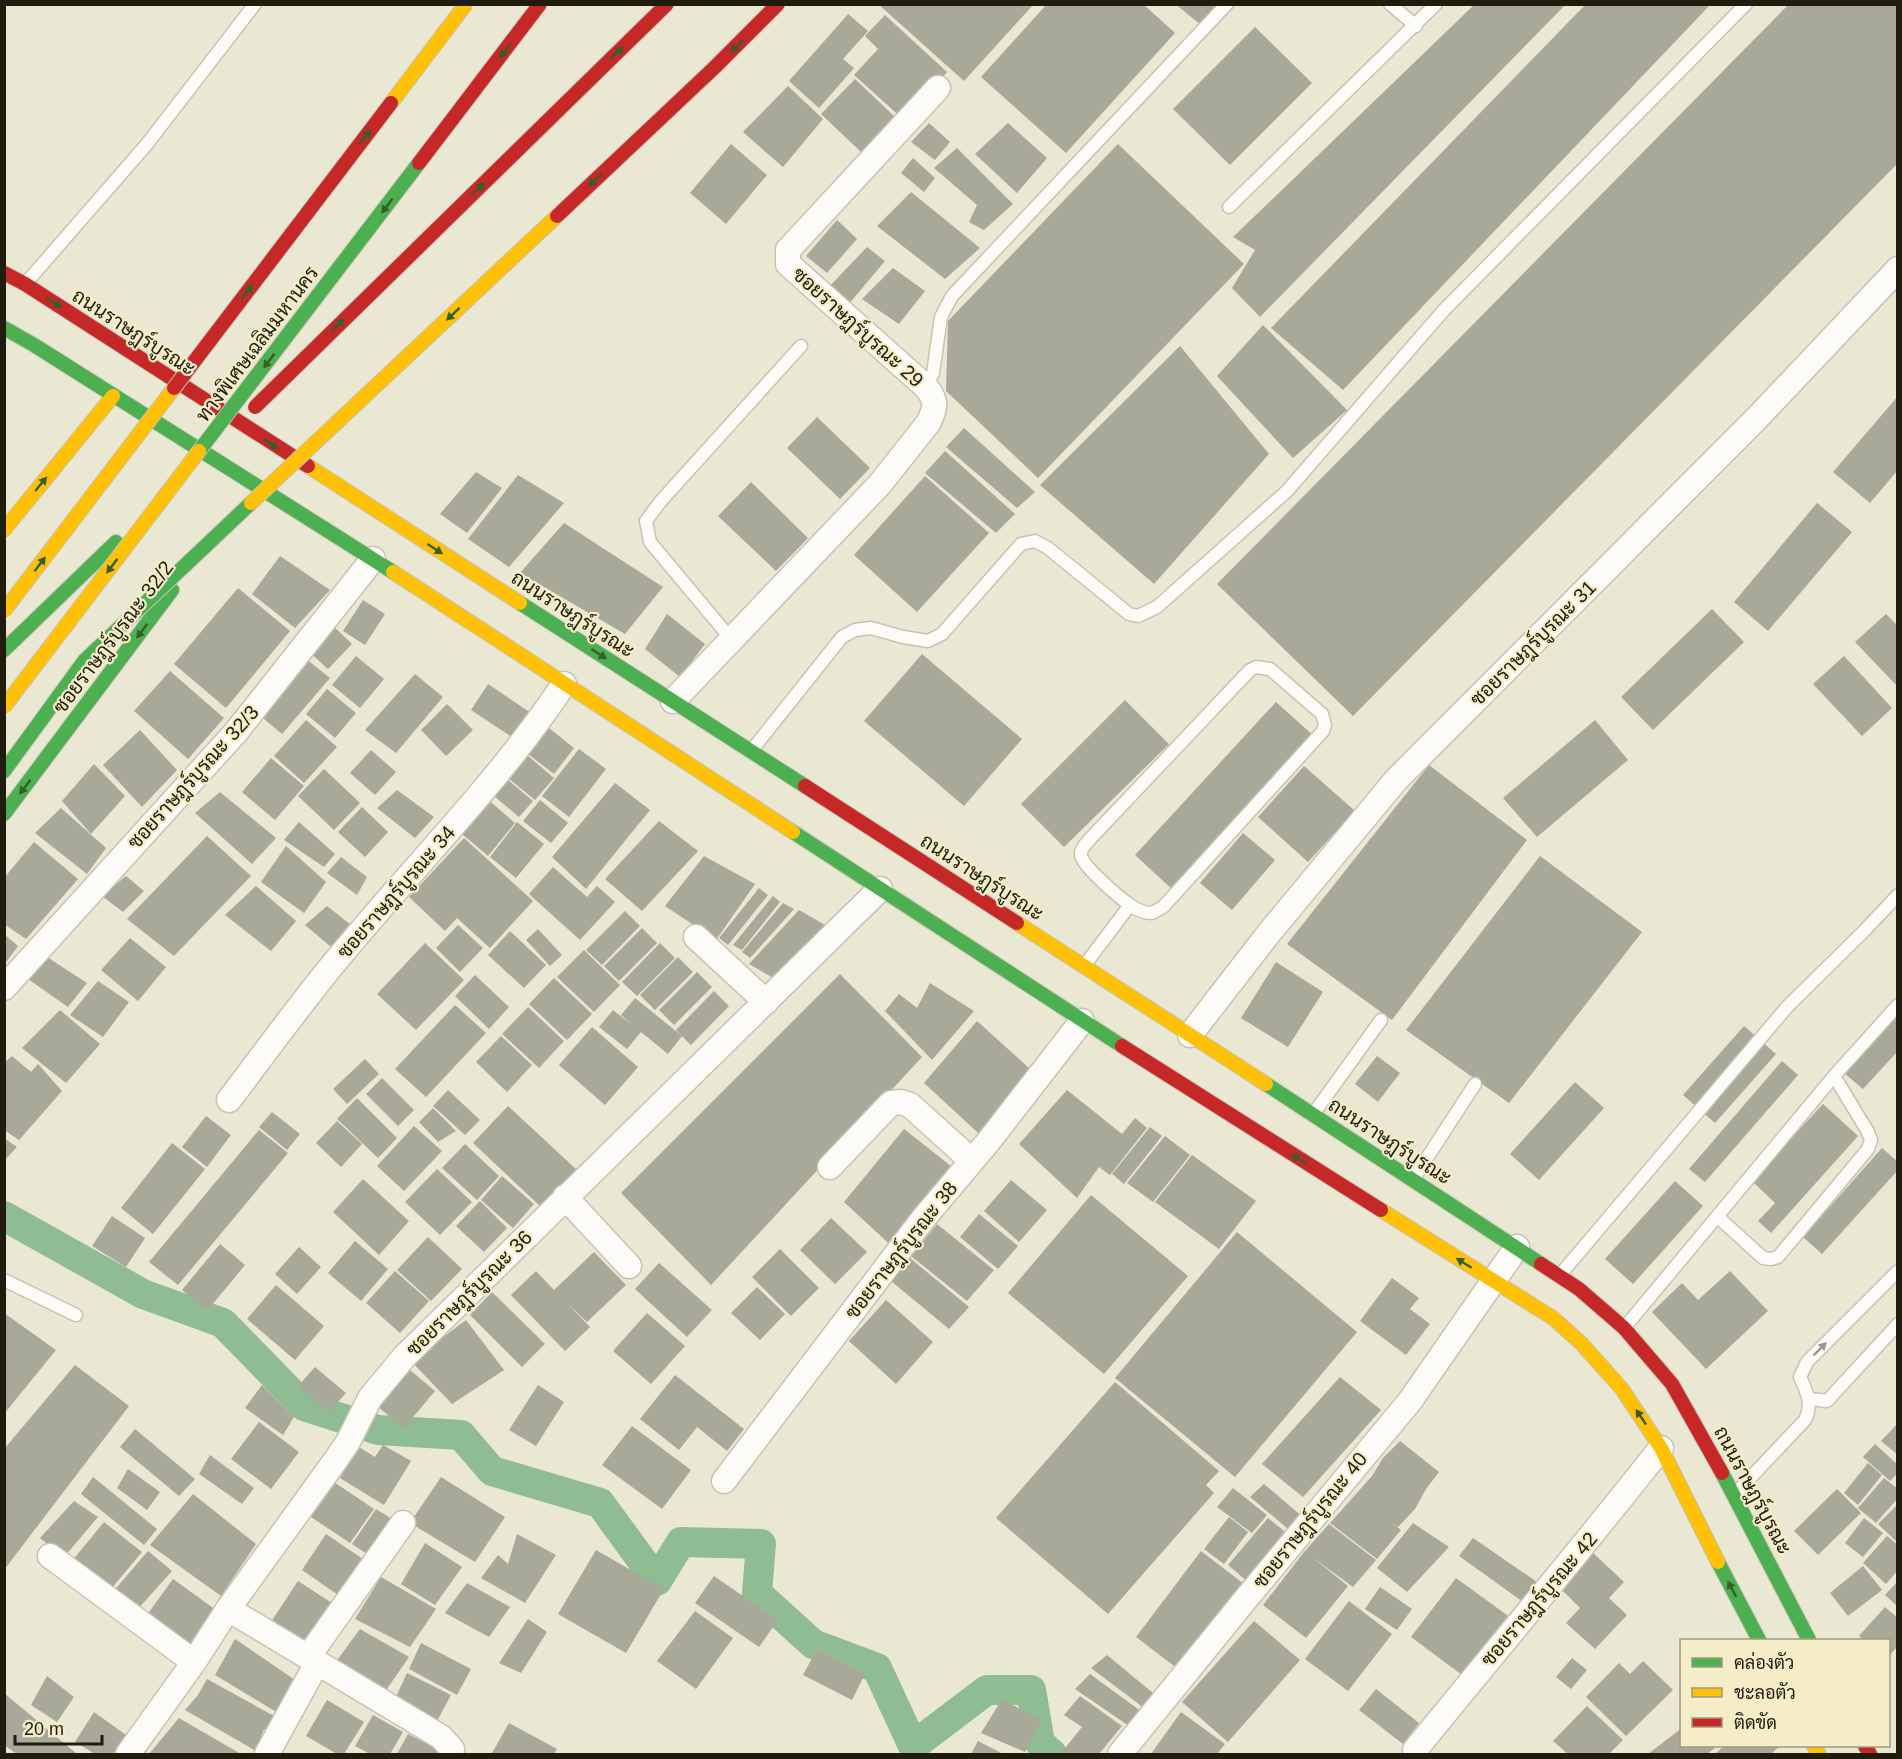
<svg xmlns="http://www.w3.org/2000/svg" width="1902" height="1759" viewBox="0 0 1902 1759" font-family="Helvetica,Sarabun,sans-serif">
<rect width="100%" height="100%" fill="#eae7d2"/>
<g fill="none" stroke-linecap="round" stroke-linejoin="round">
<path stroke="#90bc94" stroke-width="30" d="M4,1216L143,1294L223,1323L304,1406L378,1430L461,1435L492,1471L600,1503L657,1581L681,1542L761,1544L757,1593L813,1644L877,1668L913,1746L987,1690H1031L1040,1743L1052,1754"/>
</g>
<path fill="#a8a999" d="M878,4H1034L964,81Z
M1047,4H1143L1175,33L1066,153L981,77Z
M1175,4H1227L1205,28Z
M1475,4H1566L1260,317L1232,288L1255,250L1233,237Z
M1586,4H1711L1343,390L1271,328Z
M1789,4H1898V163L1353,716L1217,584Z
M848,14L868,31L843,59L854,68L819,108L789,81Z
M885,15L947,72L903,119L854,75L878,49L865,36Z
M1255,27L1312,83L1230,165L1173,109Z
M855,79L895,117L861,152L821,114Z
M788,86L823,119L783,167L743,132Z
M929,123L950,142L935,160L911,142Z
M1008,123L1047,158L1017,193L975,154Z
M731,144L767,175L726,224L690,193Z
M1118,144L1244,264L1038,478L946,391L948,321Z
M957,148L1013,204L984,230L969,222L977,205L934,168Z
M913,158L935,178L924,192L901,173Z
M911,192L980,248L945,279L877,226Z
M837,220L857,239L827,273L806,256Z
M867,247L885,261L848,305L828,288Z
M893,268L925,291L899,324L862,299Z
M1263,325L1347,410L1293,458L1217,376Z
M1180,346L1269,454L1154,584L1040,485Z
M1898,396V470L1870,503L1833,472Z
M817,417L870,468L840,499L787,448Z
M964,428L1035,492L1017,508L946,447Z
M945,451L1015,514L996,533L925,473Z
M476,472L502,488L467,533L440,514Z
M518,475L564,503L509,567L468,539Z
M925,476L989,533L917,612L854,555Z
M751,482L808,538L776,571L718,516Z
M1817,503L1852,532L1768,631L1734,602Z
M564,523L663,587L625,634L520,573Z
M280,556L330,590L295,628L252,594Z
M238,588L290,631L226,708L174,664Z
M363,600L385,614L365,645L343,631Z
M1712,609L1744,642L1653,730L1621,697Z
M667,614L705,644L680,677L645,649Z
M1886,614L1898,626V687L1855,642Z
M331,624L352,644L328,669L307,650Z
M922,654L1022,739L964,806L864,721Z
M356,656L384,679L360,708L332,685Z
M1844,656L1892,708L1862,736L1813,684Z
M305,658L330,678L282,734L258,714Z
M170,671L224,718L188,759L134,711Z
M415,674L443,697L396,753L365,730Z
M488,684L531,713L515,739L471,710Z
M327,689L356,713L335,738L306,714Z
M1125,700L1169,744L1064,847L1021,804Z
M1276,702L1315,737L1174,891L1135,855Z
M447,704L473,730L446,756L421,730Z
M306,720L337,747L304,783L274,756Z
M1595,720L1628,760L1537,837L1503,798Z
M549,728L574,748L554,774L528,754Z
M140,730L177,770L142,807L103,765Z
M579,749L606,769L569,817L542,796Z
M371,750L396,772L375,795L350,773Z
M527,755L554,778L535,800L508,778Z
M271,758L304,786L275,820L242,792Z
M94,764L125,796L91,834L62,801Z
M1429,765L1527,840L1392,1020L1287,944Z
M1304,766L1355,811L1308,862L1258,817Z
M324,769L360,803L334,830L298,796Z
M508,780L533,801L519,817L494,796Z
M615,783L650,810L586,889L552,857Z
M397,790L434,817L415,838L377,808Z
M220,792L276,838L252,864L195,813Z
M540,800L568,823L551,843L523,821Z
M491,802L515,823L488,856L462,834Z
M362,807L388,832L365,857L338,832Z
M61,808L106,848L87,874L35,833Z
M659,821L698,851L642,911L605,879Z
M299,822L335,854L324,867L284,840Z
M517,822L544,844L516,878L490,857Z
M1243,833L1275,860L1232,910L1200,883Z
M207,836L251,876L174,956L127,919Z
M464,838L533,901L490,948L457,918L445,931L409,897Z
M34,842L78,879L26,939L4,924V878Z
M286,846L326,882L304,913L261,882Z
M704,856L755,884L716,940L665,906Z
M1540,856L1642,932L1509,1103L1406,1030Z
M341,857L367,877L357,895L327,873Z
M553,867L587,897L597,886L615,902L580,940L529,894Z
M126,876L144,891L123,912L102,896Z
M256,886L296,921L271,951L225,915Z
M759,888L768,895L728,945L719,938Z
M773,896L780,902L742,950L733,945Z
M783,903L794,909L750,958L742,952Z
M327,906L351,925L331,947L305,925Z
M799,910L832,929L784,984L749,964Z
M625,911L640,926L602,965L586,950Z
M458,925L483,948L460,972L436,948Z
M642,928L657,943L619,981L604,966Z
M538,929L562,955L550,966L526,940Z
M510,931L546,965L524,988L488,955Z
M4,934L18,946L4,965Z
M130,938L166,967L138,1001L101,970Z
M425,943L464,980L416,1030L377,994Z
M660,943L675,958L637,996L622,982Z
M584,950L620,985L594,1012L557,977Z
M47,957L87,983L68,1007L28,979Z
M678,957L693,972L655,1010L640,995Z
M1276,962L1323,992L1288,1047L1241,1018Z
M697,972L712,987L674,1025L659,1010Z
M840,974L922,1057L711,1285L621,1193Z
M475,975L509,1007L489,1029L455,996Z
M554,978L592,1014L567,1040L529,1004Z
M98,981L129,1002L103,1037L70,1015Z
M930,983L974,1011L932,1060L885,1011L899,994L917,1008Z
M714,991L729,1006L691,1045L676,1030Z
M635,998L682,1036L668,1054L641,1032L627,1049L599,1027L613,1010L632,1025L621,1015Z
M455,1005L486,1033L426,1097L395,1069Z
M528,1007L564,1041L539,1068L502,1034Z
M60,1010L100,1044L66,1083L22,1048Z
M1898,1015V1051L1863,1089L1844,1073Z
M977,1021L1039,1077L988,1142L924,1083Z
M1744,1026L1776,1054L1715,1123L1683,1095Z
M592,1027L638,1067L605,1105L559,1065Z
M501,1036L532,1065L507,1092L476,1062Z
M12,1056L31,1072L38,1064L62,1091L19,1140L4,1130V1063Z
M1377,1056L1400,1073L1378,1102L1355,1084Z
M365,1059L379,1074L347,1104L333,1089Z
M1782,1061L1798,1075L1705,1182L1689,1169Z
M382,1078L414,1110L398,1126L366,1094Z
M1575,1082L1604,1108L1539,1180L1510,1154Z
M448,1090L480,1120L465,1135L433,1106Z
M1067,1090L1122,1134L1135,1118L1147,1128L1110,1175L1099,1167L1077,1198L1019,1144Z
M357,1098L397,1138L378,1158L337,1119Z
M1823,1104L1858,1136L1771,1233L1758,1221L1775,1203L1752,1181Z
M508,1106L577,1170L541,1207L473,1143Z
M433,1108L456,1131L438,1142L419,1122Z
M272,1112L300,1134L287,1150L259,1127Z
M206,1116L231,1135L207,1167L182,1147Z
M337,1121L362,1144L341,1167L316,1143Z
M414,1126L442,1151L404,1191L377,1166Z
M1150,1127L1162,1136L1124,1184L1112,1174Z
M904,1129L961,1174L898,1252L844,1202Z
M259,1130L288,1153L178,1285L149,1262Z
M1165,1136L1190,1155L1153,1202L1127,1183Z
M4,1138L17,1147L4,1161Z
M172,1143L205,1169L153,1234L121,1208Z
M465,1144L499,1176L477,1200L442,1168Z
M1882,1148L1898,1162V1170L1822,1254L1803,1237Z
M1192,1155L1256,1201L1219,1249L1155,1202Z
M437,1169L472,1202L440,1235L405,1202Z
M502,1176L534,1204L513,1228L481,1200Z
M363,1179L409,1221L379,1255L333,1212Z
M1011,1180L1047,1210L1019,1242L984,1211Z
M1675,1181L1703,1206L1633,1284L1605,1259Z
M1091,1195L1188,1276L1104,1374L1008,1293Z
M480,1201L507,1228L484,1252L456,1226Z
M979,1214L1018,1246L998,1269L960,1237Z
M112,1216L145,1238L126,1267L92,1246Z
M831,1218L867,1252L835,1284L800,1250Z
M937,1224L994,1270L967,1301L911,1256Z
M1237,1232L1357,1332L1235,1477L1115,1378Z
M428,1237L462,1269L431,1301L397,1270Z
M355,1241L388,1269L361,1301L328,1273Z
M220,1244L245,1265L207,1311L182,1290Z
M299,1247L321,1267L297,1294L275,1274Z
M780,1249L819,1288L791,1316L752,1277Z
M594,1252L626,1285L587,1322L568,1304L590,1327L565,1351L511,1295L536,1271L554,1290Z
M904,1253L969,1307L949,1329L885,1276Z
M659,1263L712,1310L687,1337L635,1289Z
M395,1271L429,1301L400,1333L366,1303Z
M1730,1271L1768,1311L1706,1369L1652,1312L1682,1283L1698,1300Z
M1392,1278L1419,1298L1410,1309L1430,1324L1406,1355L1360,1321Z
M276,1285L324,1326L295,1360L247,1319Z
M757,1287L785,1314L760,1340L731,1313Z
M492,1292L545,1344L522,1367L470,1315Z
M886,1300L933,1342L896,1384L849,1341Z
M4,1313L56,1350L4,1414Z
M647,1313L685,1346L651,1384L613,1351Z
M466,1320L504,1370L452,1404L411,1361Z
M75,1365L129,1406L4,1570V1449Z
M315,1367L346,1393L329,1412L298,1386Z
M410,1370L435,1391L404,1428L378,1407Z
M675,1375L744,1429L727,1451L697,1427L679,1450L640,1419Z
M1340,1377L1381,1410L1303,1497L1262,1464Z
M1115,1382L1219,1471L1206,1485L1214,1493L1108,1614L996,1518Z
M262,1385L294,1417L283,1435L245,1408Z
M538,1385L564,1402L536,1446L509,1430Z
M259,1422L299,1452L271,1489L231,1459Z
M1898,1423V1455L1881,1441Z
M632,1426L691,1470L662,1509L602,1465Z
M135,1429L195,1479L179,1496L120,1447Z
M1400,1441L1439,1472L1426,1489L1415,1509L1398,1527L1391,1522L1401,1530L1377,1559L1330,1523L1372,1476L1383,1458Z
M1875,1444L1898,1465V1473L1890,1481L1863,1457Z
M383,1445L411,1461L384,1505L340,1478L359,1447L375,1457Z
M210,1455L254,1488L242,1504L199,1474Z
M1868,1463L1882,1475L1858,1505L1844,1493Z
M128,1469L160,1492L147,1510L117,1488Z
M93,1477L157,1529L144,1545L81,1494Z
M441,1477L505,1517L475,1562L410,1523Z
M1884,1478L1898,1489V1498L1876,1523L1858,1508Z
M334,1482L374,1509L350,1543L311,1517Z
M1264,1484L1304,1518L1294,1534L1250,1497Z
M1233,1488L1267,1515L1252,1533L1217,1507Z
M1837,1489L1861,1513L1818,1555L1794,1531Z
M193,1494L256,1544L221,1596L150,1545Z
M74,1501L98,1517L64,1557L40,1538Z
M1898,1504V1543L1878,1524Z
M376,1509L397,1522L373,1558L352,1544Z
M1229,1517L1248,1532L1224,1564L1204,1549Z
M1268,1518L1288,1534L1248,1582L1228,1565Z
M1864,1518L1883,1533L1863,1557L1845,1543Z
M104,1522L142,1552L111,1589L72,1561Z
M1413,1523L1449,1547L1407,1592L1377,1568Z
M1329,1524L1376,1560L1353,1587L1312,1557L1348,1586L1306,1638L1263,1605L1304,1552Z
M326,1534L363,1559L338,1595L302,1570Z
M517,1534L556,1555L525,1603L481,1578L498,1555L508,1564Z
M1887,1536L1898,1545V1570L1886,1584L1863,1563Z
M1473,1538L1537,1582L1526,1604L1459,1556Z
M425,1543L462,1567L435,1605L401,1584Z
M596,1550L664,1589L626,1653L558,1614Z
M148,1551L172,1571L137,1610L112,1593Z
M1201,1551L1244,1584L1178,1669L1136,1637Z
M1592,1552L1624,1582L1609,1598L1627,1615L1595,1649L1566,1623L1580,1608L1559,1587Z
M1863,1566L1882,1590L1848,1616L1830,1593Z
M714,1576L778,1620L759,1647L695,1603Z
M381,1577L436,1609L410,1647L355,1619Z
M1456,1578L1511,1618L1466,1678L1411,1637Z
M173,1579L216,1610L191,1651L144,1619Z
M298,1581L335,1605L308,1646L271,1622Z
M1898,1581V1607L1885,1595Z
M467,1583L510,1607L489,1637L445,1613Z
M1380,1587L1412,1609L1397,1630L1365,1609Z
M1349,1601L1392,1634L1348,1691L1305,1659Z
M1885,1607L1898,1618V1646L1888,1657V1640H1864L1859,1636Z
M695,1611L733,1638L696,1689L657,1661Z
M528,1619L547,1632L521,1673L499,1663Z
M1254,1621L1300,1660L1228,1742L1182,1702Z
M360,1629L409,1657L384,1693L335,1663Z
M235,1639L298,1682L278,1713L215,1675Z
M421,1643L471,1669L457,1695L409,1669Z
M817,1649L865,1674L852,1700L803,1675Z
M1107,1655L1153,1693L1144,1708L1091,1668Z
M1572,1658L1587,1670L1571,1689L1556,1677Z
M1643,1661L1673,1690L1626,1736L1586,1697L1619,1663L1630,1674Z
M407,1673L451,1695L436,1723L394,1701Z
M1090,1674L1142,1712L1129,1726L1075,1689Z
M47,1676L74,1697L57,1722L31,1705Z
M207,1679L274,1716L268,1731L264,1729L256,1751L185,1710L198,1695Z
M1376,1689L1419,1723L1403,1744L1359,1710Z
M4,1693L77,1754H17L4,1745Z
M1080,1696L1122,1726L1099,1754H1066L1062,1752L1082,1727L1064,1715Z
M1002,1699L1042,1721L1025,1752L981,1733Z
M327,1700L364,1722L344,1754H337L306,1736Z
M1587,1706L1623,1740L1609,1754H1568L1553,1741Z
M94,1712L126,1735L113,1754H95L75,1742Z
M1181,1712L1225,1744L1217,1754H1151Z
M373,1715L403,1732L390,1754H370L355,1746Z
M179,1718L241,1754H149Z
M509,1723L557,1749L554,1754L492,1753Z
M1682,1728V1746H1712L1715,1748L1707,1754H1648Z
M408,1734L443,1752L441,1754H397Z
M978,1741L1003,1754H971Z
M1724,1746H1780L1771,1754H1715Z"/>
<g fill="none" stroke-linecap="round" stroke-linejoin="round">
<g stroke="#c6c3b4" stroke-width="15">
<path id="lane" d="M1390,4L1416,26
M1229,207L1436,4
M26,283L147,144L255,4
M926,387L933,373L941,317L952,296L1227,4
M731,639L650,542L646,521L660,502L801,346
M1256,667L1270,669L1322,714L1325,725L1323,731L1163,907L1152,913C1143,913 1137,910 1130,905C1120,898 1082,866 1081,855C1080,849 1086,844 1090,839L1250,670Z
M752,750L842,637L855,630L871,628L903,637L928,641L942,634L1021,544L1035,541L1048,548L1129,614L1138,616L1157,607L1287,491L1444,310L1746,4
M1084,966L1130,905
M1314,1113L1381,1020
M1414,1178L1475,1084
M1718,1217L1763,1258L1771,1259L1778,1257L1868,1149L1871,1140L1868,1132L1834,1076
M1560,1275L1787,1007L1864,931L1898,895
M4,1280L76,1315
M1625,1327L1834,1076L1898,1005
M1810,1399L1827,1401L1898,1324
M1734,1495L1805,1420C1813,1404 1807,1392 1800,1377L1807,1362L1898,1271"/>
</g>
<g stroke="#c6c3b4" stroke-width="27">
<path id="street" d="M673,701L880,484L929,422C936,406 937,401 926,387L788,264V250L938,88
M696,937L766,1002
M4,988L236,732L373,559
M1190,1035L1269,933L1396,780L1758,417L1898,269
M229,1100C261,1058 292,1015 326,973C404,876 495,788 564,684
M830,1167L891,1103L901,1102L910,1105L972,1161
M565,1197L629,1266
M724,1481L923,1219L988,1142L1082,1021
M50,1556L194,1662
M228,1609L441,1737L452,1749L451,1754
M308,1657L403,1523
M1415,1750C1497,1649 1581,1550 1661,1448
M128,1754L194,1662L228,1609L335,1461L348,1442L370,1398L404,1357L880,889
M267,1754L317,1663
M1120,1754L1245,1600L1410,1401L1517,1247"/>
</g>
<g stroke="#c6c3b4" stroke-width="16">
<path id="fast" d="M4,328L34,345L393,572
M520,603L805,786
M4,650L116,542
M4,771L85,660
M4,814L172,590
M793,832L1122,1046
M1266,1084L1541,1264
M1722,1473L1809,1640
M1718,1562L1759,1640"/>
</g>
<g stroke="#c6c3b4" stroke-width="16">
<path id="slow" d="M308,466L520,603
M4,530L113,396
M393,572L793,832
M1017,923L1266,1084
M1381,1210L1553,1318L1581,1343L1622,1389L1661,1448L1718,1562
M1814,1746L1819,1754"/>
</g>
<g stroke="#c6c3b4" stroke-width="16">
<path id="jam" d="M4,273L25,284L308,466
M805,786L1017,923
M1122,1046L1381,1210
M1541,1264L1579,1289L1624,1328L1672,1384L1722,1473
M1865,1746L1870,1754"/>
</g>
<use href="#lane" stroke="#fcfbf8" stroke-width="12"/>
<use href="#street" stroke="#fcfbf8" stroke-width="24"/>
<use href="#fast" stroke="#4caf50" stroke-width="14"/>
<use href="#slow" stroke="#ffc107" stroke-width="14"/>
<use href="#jam" stroke="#c62828" stroke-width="14"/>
<g stroke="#c6c3b4" stroke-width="16" stroke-linecap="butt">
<path id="fast-bridge" d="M199,451L419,163
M85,660L251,503"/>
</g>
<g stroke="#c6c3b4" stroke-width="16" stroke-linecap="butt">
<path id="slow-bridge" d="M391,103L466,4
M251,503L557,216
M4,611L174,388
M4,707L199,451"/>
</g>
<g stroke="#c6c3b4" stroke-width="16" stroke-linecap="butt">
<path id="jam-bridge" d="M419,163L540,4
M557,216L715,67L778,4
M174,388L391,103
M255,407L667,4"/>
</g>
<use href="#fast-bridge" stroke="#4caf50" stroke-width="14"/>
<use href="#slow-bridge" stroke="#ffc107" stroke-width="14"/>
<use href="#jam-bridge" stroke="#c62828" stroke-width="14"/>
</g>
<defs><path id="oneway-solid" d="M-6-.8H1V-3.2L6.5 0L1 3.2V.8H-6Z" transform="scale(1.5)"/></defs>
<g fill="#345f2c">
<use href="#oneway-solid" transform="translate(737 46) rotate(135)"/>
<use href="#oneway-solid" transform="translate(505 51) rotate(127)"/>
<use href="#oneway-solid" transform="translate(617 53) rotate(-44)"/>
<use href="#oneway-solid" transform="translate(365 137) rotate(-53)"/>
<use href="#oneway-solid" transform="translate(595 180) rotate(137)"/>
<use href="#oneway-solid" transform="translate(478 189) rotate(-44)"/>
<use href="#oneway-solid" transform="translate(387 206) rotate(127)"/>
<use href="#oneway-solid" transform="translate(247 292) rotate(-53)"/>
<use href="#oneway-solid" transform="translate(54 303) rotate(33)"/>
<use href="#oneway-solid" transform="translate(453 314) rotate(137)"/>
<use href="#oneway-solid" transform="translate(338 325) rotate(-44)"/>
<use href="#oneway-solid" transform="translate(269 361) rotate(127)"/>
<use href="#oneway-solid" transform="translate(271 444) rotate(33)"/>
<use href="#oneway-solid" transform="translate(41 484) rotate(-51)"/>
<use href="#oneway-solid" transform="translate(435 549) rotate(33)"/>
<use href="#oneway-solid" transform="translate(40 564) rotate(-53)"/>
<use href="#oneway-solid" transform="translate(112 566) rotate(127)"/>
<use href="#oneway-solid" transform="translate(142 631) rotate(127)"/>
<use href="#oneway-solid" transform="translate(599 654) rotate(33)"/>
<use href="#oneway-solid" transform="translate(25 787) rotate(127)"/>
<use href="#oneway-solid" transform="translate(1299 1159) rotate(-148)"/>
<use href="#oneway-solid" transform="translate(1464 1263) rotate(-148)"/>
<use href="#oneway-solid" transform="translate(1641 1417) rotate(-124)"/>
<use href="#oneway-solid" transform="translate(1732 1589) rotate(-118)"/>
</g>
<use fill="#99978f" href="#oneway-solid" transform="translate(1820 1349) rotate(-45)"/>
<g text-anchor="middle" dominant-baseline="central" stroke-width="4.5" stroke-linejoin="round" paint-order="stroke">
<g font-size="20" fill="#201d0f" stroke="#f5edc8">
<text transform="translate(858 327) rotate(42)">ซอยราษฎร์บูรณะ 29</text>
<text transform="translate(134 332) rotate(33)">ถนนราษฎร์บูรณะ</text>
<text transform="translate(257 344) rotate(-53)">ทางพิเศษเฉลิมมหานคร</text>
<text transform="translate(573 614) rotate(33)">ถนนราษฎร์บูรณะ</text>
<text transform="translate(113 637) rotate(-53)">ซอยราษฎร์บูรณะ 32/2</text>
<text transform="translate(1533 643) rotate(-45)">ซอยราษฎร์บูรณะ 31</text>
<text transform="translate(193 777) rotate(-48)">ซอยราษฎร์บูรณะ 32/3</text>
<text transform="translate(982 877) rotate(33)">ถนนราษฎร์บูรณะ</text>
<text transform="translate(396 892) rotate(-49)">ซอยราษฎร์บูรณะ 34</text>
<text transform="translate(1390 1141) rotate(33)">ถนนราษฎร์บูรณะ</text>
<text transform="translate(901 1250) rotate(-52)">ซอยราษฎร์บูรณะ 38</text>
<text transform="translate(469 1293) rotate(-45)">ซอยราษฎร์บูรณะ 36</text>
<text transform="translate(1753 1490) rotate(62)">ถนนราษฎร์บูรณะ</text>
<text transform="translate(1310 1520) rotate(-51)">ซอยราษฎร์บูรณะ 40</text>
<text transform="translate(1539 1599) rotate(-50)">ซอยราษฎร์บูรณะ 42</text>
</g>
</g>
<rect width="1902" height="1759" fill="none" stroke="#201d0f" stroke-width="12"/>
<rect x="1680" y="1639" width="210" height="108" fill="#f5edc8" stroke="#a09a7e" stroke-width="1.5"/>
<rect x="1692" y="1658" width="30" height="9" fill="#4caf50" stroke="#a09a7e" stroke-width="1.5"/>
<text x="1734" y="1669" font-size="18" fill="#201d0f">คล่องตัว</text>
<rect x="1692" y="1688" width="30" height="9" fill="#ffc107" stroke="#a09a7e" stroke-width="1.5"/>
<text x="1734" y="1699" font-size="18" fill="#201d0f">ชะลอตัว</text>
<rect x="1692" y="1718" width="30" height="9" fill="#c62828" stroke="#a09a7e" stroke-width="1.5"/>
<text x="1734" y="1729" font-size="18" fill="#201d0f">ติดขัด</text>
<path d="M15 1735v9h87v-9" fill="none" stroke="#201d0f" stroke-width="3"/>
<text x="24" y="1735" font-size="18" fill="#201d0f" stroke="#f5edc8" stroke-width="4.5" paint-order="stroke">20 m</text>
</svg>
